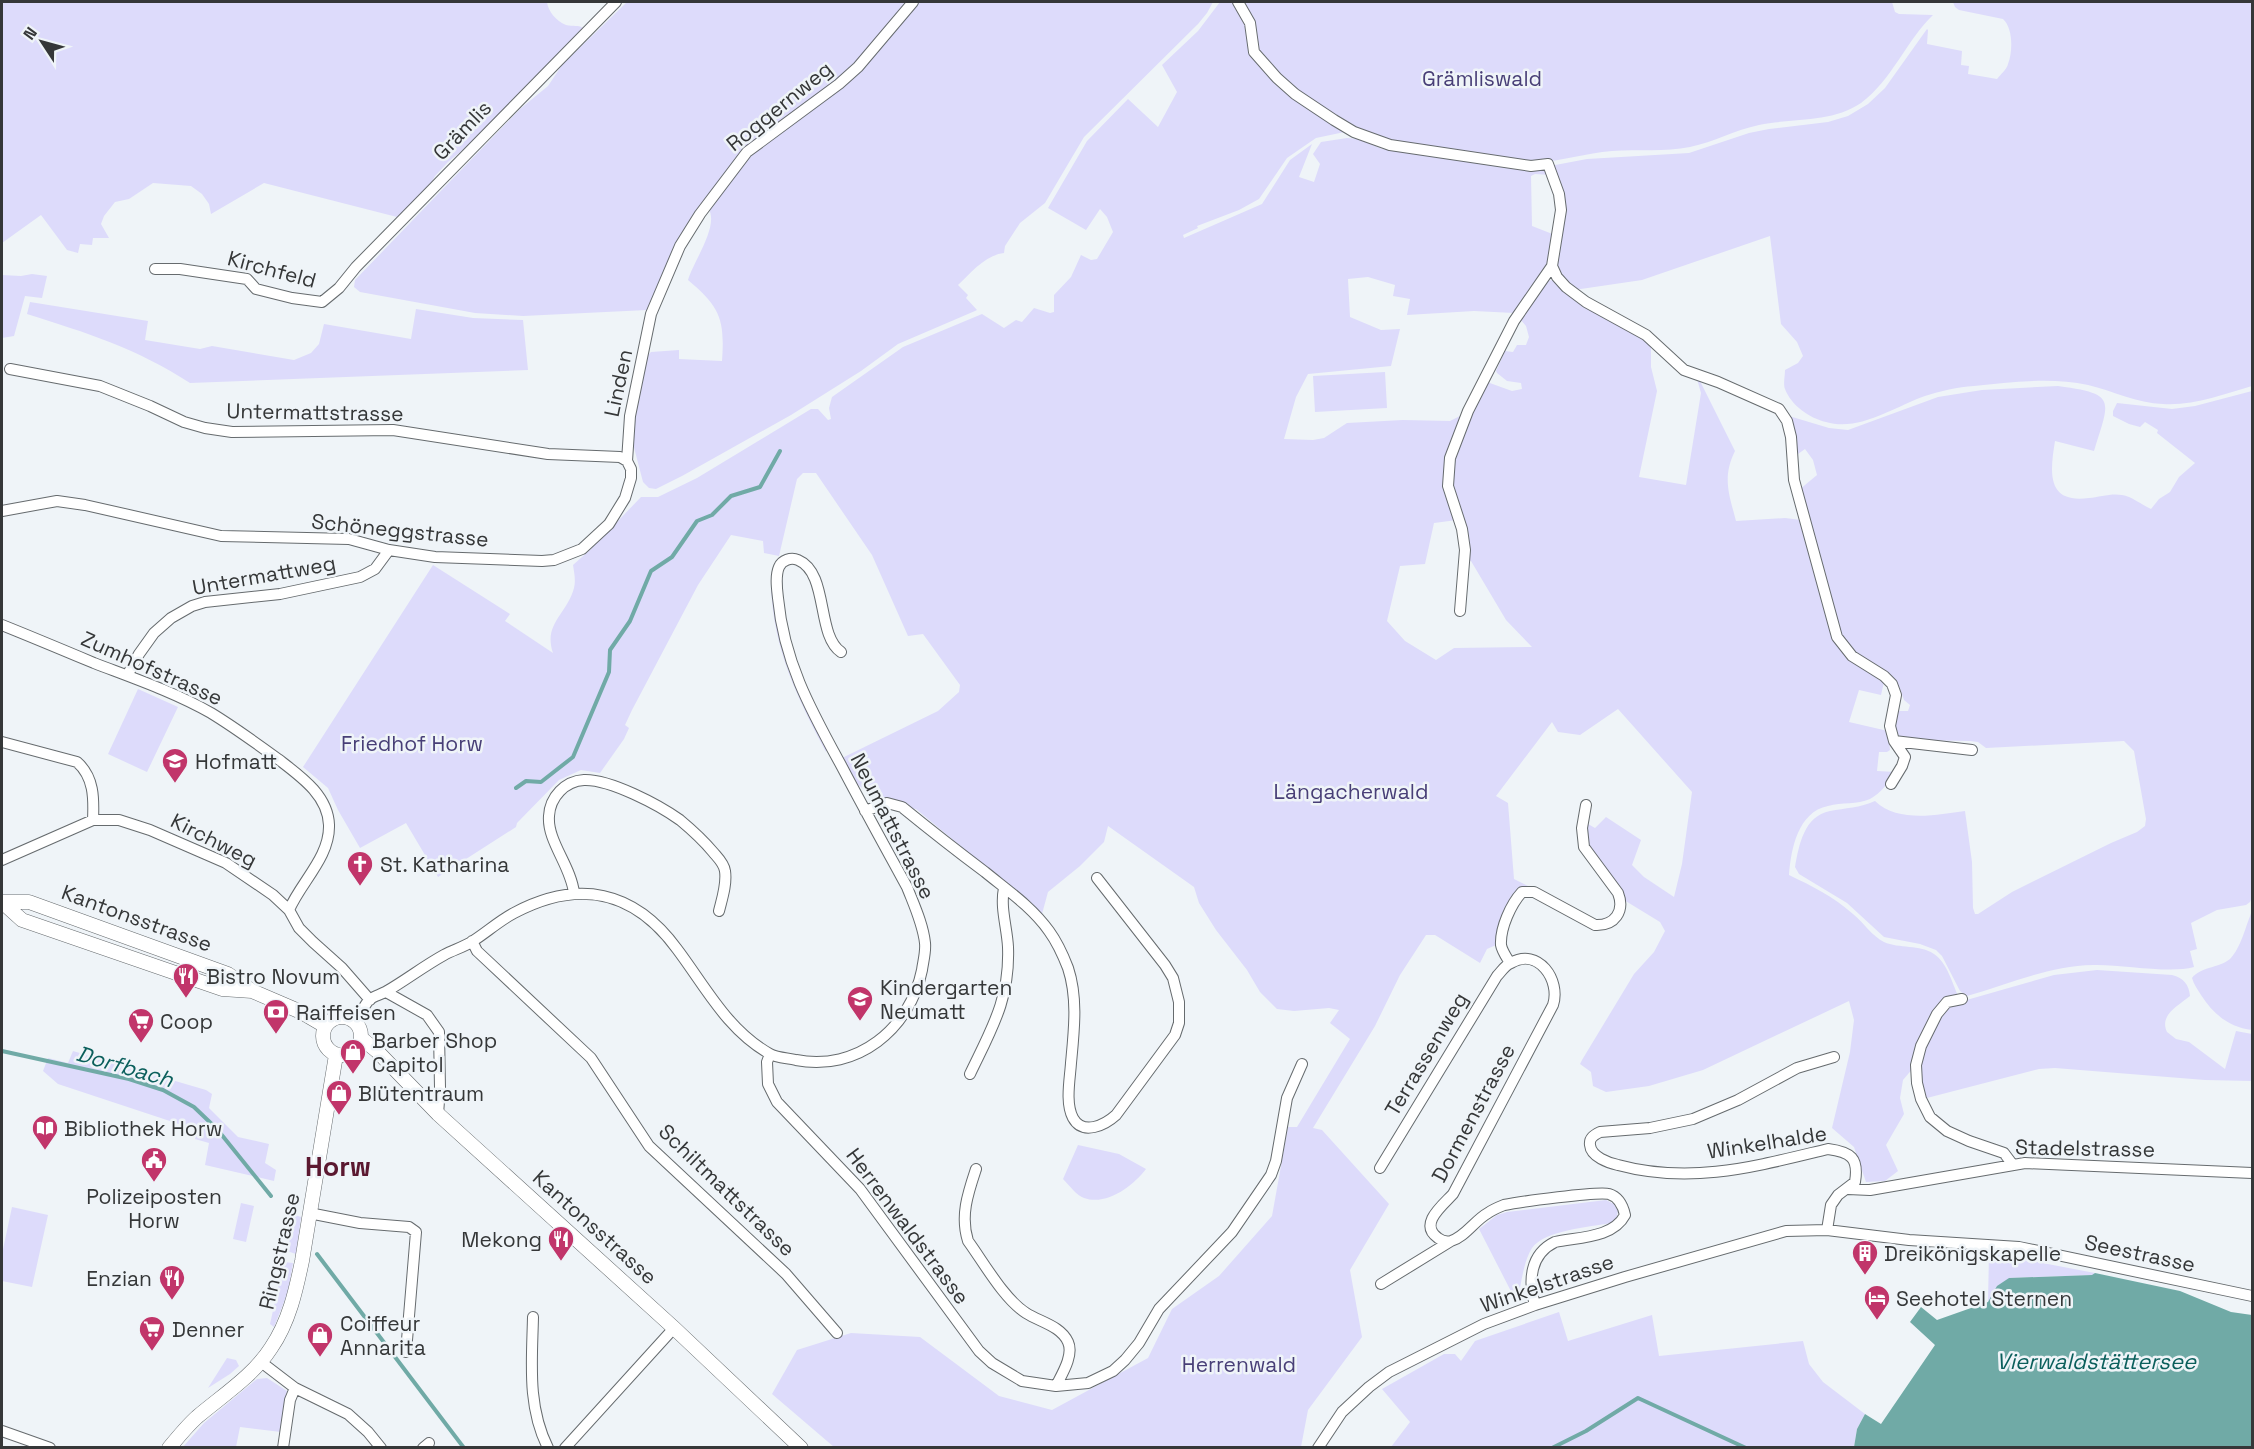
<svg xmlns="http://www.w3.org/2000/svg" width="2254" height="1449" viewBox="0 0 2254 1449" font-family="'Space Grotesk',sans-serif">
<rect width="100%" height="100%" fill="#eff4f8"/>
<path fill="#dddbfb" d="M2,2H547C548,11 556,21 566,25C573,27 578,24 585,29L487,130L448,162L435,176L427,191L397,217L264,183L211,214L209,204L202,194L191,186L153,183L129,199L115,202L104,216L101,224L109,238H93L92,245L80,244L78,253L67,250L41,215L2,243Z
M627,2H911L852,70L775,127L705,204L647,310L523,316L475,313L360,292L354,287L355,280L520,109L548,86L562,65Z
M916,2H1213L1207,13L1198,24L1084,137L1045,203L1020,223L1005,246L1004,253C985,255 971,273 958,285L968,295L966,298L977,310L975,311L898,344L861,371L791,415L682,476L656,489L649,488L643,482L631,436L648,355L651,352L679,350V359L722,361C725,319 720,307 688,280C694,260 720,225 708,208L747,155L828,96Z
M1220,2H1234L1239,10L1246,4L1244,2H1892L1895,12L1899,14L1933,15C1906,41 1892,80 1861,103C1832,123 1792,118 1759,125C1735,130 1714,142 1690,147C1665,152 1638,149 1612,151C1586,153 1562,161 1536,163L1404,144L1359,129L1316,138L1287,158L1259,199L1239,210L1197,226L1198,228L1183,235L1184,238L1262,204L1290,160L1312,144L1299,177L1314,182L1320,164L1313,154L1321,142L1347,138L1359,139L1382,149L1548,166L1551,175L1535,174L1531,176L1532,226L1555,235L1546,268L1514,313L1474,311L1407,315L1410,299L1393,296L1395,285L1368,277L1348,279L1350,317L1381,330L1400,329L1391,366L1308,374L1296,397L1284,439L1313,440L1324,438L1347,423L1403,420L1450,421L1464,414L1448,459L1457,520L1434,523L1425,564L1400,566L1387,621L1405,641L1436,660L1454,648L1532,647L1506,620L1471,561L1466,560L1452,487L1455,451L1487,382L1512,391L1522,389L1521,383L1507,381L1497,373L1496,371L1505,351L1513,352L1517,345H1526L1529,337L1526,326L1520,319L1547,281L1553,280L1651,344V367L1657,391L1639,477L1686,485L1701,393L1697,379L1700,381L1735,451C1722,477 1729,494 1736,521L1785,518L1801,520L1834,636L1884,682L1881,695L1859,690L1849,722L1888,731L1890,750L1887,752H1879L1877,771L1896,772C1889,782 1881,793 1870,799C1857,805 1842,802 1828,806C1798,812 1791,849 1789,875C1812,886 1834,897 1853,914C1864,923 1872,936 1884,942C1899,949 1920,944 1934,954C1947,962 1953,985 1959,998L1948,1001L1914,1067L1903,1080L1900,1098L1904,1114L1886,1145L1898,1171L1885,1181L1866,1182L1854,1147L1832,1128L1850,1052L1854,1020L1849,1001L1703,1070L1649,1086L1606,1092L1593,1086L1591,1072L1580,1064L1582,1060L1634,974L1654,952L1665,931L1660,922L1624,900L1586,844L1584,836L1588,824L1595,828L1606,817L1641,840L1632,865L1644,877L1674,897L1682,864L1692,792L1618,709L1580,735L1558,732L1552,722L1496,796L1508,803L1514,879L1530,887L1522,890L1496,945L1487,949L1480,963L1435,935H1426L1400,975L1375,1026L1313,1128L1322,1130L1389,1204L1350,1270L1362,1337L1308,1410L1301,1447H834L772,1394L797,1350L851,1333L920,1337L999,1396L1052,1410L1148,1358L1172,1309L1219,1276L1272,1216L1288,1127H1297L1350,1039L1330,1023L1339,1010L1329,1008L1294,1011L1277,1009L1260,992L1247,970L1216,930L1199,903L1194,887L1108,826L1104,842L1080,866L1048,892L1042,914L916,809L886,806L857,784L840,759L938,711L959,692L960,685L923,634L908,636L872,555L816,473H803L797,479L779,556L764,553L763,541L731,535L698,585L632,710L625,725L629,728L624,739L600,773L581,770L559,780L517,823L516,827L438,877L406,823L360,848L338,810L328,788L303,767L433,565L510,614L505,621L553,653C543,624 567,614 574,588C576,580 574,572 573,565L592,548L641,497H658L697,478L811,409H818L828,420L831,419L829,408L832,397L903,347L982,314L1004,328L1016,320L1022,322L1034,308L1050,313L1054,312V295L1071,277L1081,255L1091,260L1097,259L1113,232L1107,217L1100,209L1086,230L1048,208L1087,141L1128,99L1158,127L1177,92L1162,65L1198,31Z
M1953,2H2252V386C2224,394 2193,406 2163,404C2137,403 2113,391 2088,385C2052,377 2011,382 1974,386C1958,387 1940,391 1925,396C1894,407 1859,432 1826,422C1809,418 1791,405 1785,389C1783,384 1785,376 1785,370L1798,363L1803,356L1797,342L1781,324L1770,236L1642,280L1574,290C1543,260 1565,254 1562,221C1560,203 1554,184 1550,166L1587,159L1689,153L1749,133L1769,129L1828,122L1848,116L1868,104L1885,88L1927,29L1928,30L1927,44L1962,51L1961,65L1969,66L1968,74L1997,79C2000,75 2007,69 2008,64C2013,51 2013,28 2003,19L1959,10L1955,7Z
M32,274L47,276L42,298L25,296L14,336L2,338V275L21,276Z
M30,302L148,321L145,340L200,349L212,346L294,360L311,353L319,344L324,324L411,339L416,309L473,318L523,320L528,370L190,383C136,348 87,333 27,314Z
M1385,372L1387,408L1315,412L1313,376Z
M2058,386C2117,394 2110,399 2094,451L2055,441C2050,472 2046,504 2089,498C2099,497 2112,493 2122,495C2131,496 2142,505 2151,509L2159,499L2170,492L2179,477L2195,463L2157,433L2158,430L2145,422L2140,427L2129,424L2113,416V411L2117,403L2172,409L2195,406L2252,391V897L2250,902L2246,905L2217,910L2191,923L2197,949L2190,951L2194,967C2169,974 2121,964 2093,965C2049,966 2009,984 1967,996L1960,991L1942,956L1936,950L1920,944L1884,937L1847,903L1799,874L1795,867C1799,845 1804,816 1830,811C1845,808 1860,808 1875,801C1898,823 1936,815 1965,811L1972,862L1973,908L1975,914H1978L2012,892L2111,843L2137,832L2145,826L2146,819L2134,751L2124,741L1986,748L1978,742L1970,741L1910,740L1899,736L1894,724L1898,711H1908L1910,705L1904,700L1900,689L1890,674L1863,660L1843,642L1825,572L1816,553L1799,490L1817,475L1813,460L1805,449L1798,454L1789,416L1829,428L1848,430L1938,397L1982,390Z
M771,585H773C775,603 776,622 780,640C788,679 807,712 826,746V752C797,697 773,649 771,585Z
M138,689L178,707L147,772L108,754Z
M2252,911V1030C2229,1027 2214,1015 2201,995C2198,990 2194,985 2192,978C2200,967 2219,968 2230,959C2241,948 2246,925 2252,911Z
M2097,970L2172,975C2184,978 2189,985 2190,996C2178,1006 2159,1015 2167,1032L2176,1039L2189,1042L2225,1069L2236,1031L2252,1034V1081L2205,1080L2055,1068L2039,1069L1923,1099L1918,1081L1925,1042L1949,1005L2054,975Z
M73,1051L206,1090L212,1094L209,1108L238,1137L269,1144L265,1163L276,1170L274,1181L205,1165L209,1143L195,1139L197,1130L58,1084L43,1071L48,1058L68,1063Z
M1078,1145L1119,1154L1146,1169C1133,1186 1107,1206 1084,1198C1077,1196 1069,1185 1063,1179Z
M1606,1200L1614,1204L1618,1211L1616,1220L1611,1223C1590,1227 1545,1230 1532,1248C1523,1262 1521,1286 1517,1303L1479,1229L1497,1215L1507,1212Z
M241,1203L254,1206L246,1242L233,1239Z
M12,1207L48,1215L32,1287L2,1281V1254Z
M295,1215L301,1217L296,1254L287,1251Z
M1989,1253L2095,1273L2093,1275L2009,1278L1988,1302Z
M284,1262L293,1263L288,1292L274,1327L270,1324Z
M1559,1312L1568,1341L1652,1315L1659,1356L1803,1341L1809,1364L1823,1382L1865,1414L1857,1429L1854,1447H1391L1410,1422L1382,1389L1444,1354H1455L1461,1361L1475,1341Z
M227,1358L236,1360L239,1366L230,1374L208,1388Z
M267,1378L287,1391L281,1432L240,1427L236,1447L182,1448L204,1423L257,1379Z"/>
<path fill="#70aaa6" d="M2095,1273L2180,1291L2231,1312L2252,1315V1447H1854L1857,1429L1865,1414L1881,1424L1935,1345L1910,1322L1921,1307L1937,1320L1988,1302L1997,1286L2009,1278L2092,1275Z"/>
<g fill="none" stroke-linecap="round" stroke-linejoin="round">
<path stroke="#70aaa6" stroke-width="4" d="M516,788L526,781L541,782L573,757L609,672L610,650L630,621L651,571L672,557L697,521L712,515L731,496L760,487L780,451
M2,1051L129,1079L163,1090L194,1107L217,1129L271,1196
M317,1254L464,1448
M1552,1448L1586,1431L1638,1398L1746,1448"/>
<g stroke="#666b6e" stroke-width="12">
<path id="street" d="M1238,2L1250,23L1254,52L1277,78L1295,94L1334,120L1354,132L1390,145L1531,166L1548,164L1559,194L1561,210L1552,266L1557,277L1566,287L1586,302L1646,335L1684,370L1718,382L1779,409L1787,421L1791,437L1794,480L1837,637L1852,656L1884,676L1892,684L1896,695L1890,726L1894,741L1905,757L1902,766L1891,784
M155,269H180L247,279L256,289L292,298L322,302L339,288L356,267L616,2
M10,369L100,386L150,406L184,422L205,428L232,432L393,430L548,454L620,457L627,461
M2,511L57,501L85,505L221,536L349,539L389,550L435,557L542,561L554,560L582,549L609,524L625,498L631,478V469L627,461L630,416L651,314L680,246L700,214L747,152L839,84L858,67L913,2
M1460,611L1465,550L1462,529L1448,486L1450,458L1468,411L1514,321L1552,266
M2,625C32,637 63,650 94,663C133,678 174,692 211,713C234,727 256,743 278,759C300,776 328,795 329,825C330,857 301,882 289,910
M128,674L139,654L154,633L171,618L192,606L205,602L280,594L360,577L375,569L389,550
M1894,741L1972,750
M2,742L77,762C94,777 94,798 93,820
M865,811L887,803L902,807C929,829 957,851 985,872C1007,890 1032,907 1049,931C1057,942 1063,955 1068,968C1078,998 1074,1031 1071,1063C1070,1079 1065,1103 1073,1118C1083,1136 1105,1125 1116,1115L1175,1035L1179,1023V1002L1173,978L1165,965L1097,878
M2,860L93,820H119L150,830L226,863L273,895L289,910L299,928L313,942L342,968L370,1000
M574,893C571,866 547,841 549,816C550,797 565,781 584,780C610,779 659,805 680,820C692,830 703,840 713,852C717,857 724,863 725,871C727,884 722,899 719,911
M472,941L477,951L591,1058L649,1146L786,1274L837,1333
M1510,963C1507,958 1502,951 1501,945C1500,928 1511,904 1522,892H1534L1595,925C1615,926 1625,911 1618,893L1584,847L1582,828L1586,805
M386,992L427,1015L439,1032L440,1088L438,1114
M1962,999L1947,1002L1937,1014L1921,1046L1916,1065L1917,1083L1921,1099L1930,1117L1947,1131L1969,1141L2004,1153L2013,1165
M355,1022C360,1015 364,1005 370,999C375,996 382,994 387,991C406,980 424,966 444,955C453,950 464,947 473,941C487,932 499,921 514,913C578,879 634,890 677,949C705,986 727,1030 770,1054C777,1058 788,1058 796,1060C857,1072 910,1029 922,970C923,962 926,952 925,943C923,924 914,905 907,887C885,847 863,807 842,767C812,712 784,663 778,598C777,589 775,576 779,567C782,560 791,557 798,560C829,573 816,635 841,652
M770,1054L767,1062L768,1084L777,1102L860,1189L979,1351L992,1363L1022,1381L1056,1386L1088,1383L1113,1371L1125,1360L1139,1343L1159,1309L1232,1232L1271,1175L1276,1161L1287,1098L1302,1064
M970,1074C992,1028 1010,999 1008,947C1007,927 1000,908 1004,888
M1380,1168L1497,976C1501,972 1505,965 1511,963C1538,947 1561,980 1553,1005L1453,1194C1443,1205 1418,1224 1438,1238C1442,1241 1447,1242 1451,1241C1465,1237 1475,1220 1488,1213C1492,1210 1499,1207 1504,1205C1519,1202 1598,1191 1609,1194C1619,1197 1623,1206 1625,1215C1613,1238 1579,1237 1555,1242C1530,1254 1528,1281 1535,1305
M976,1169C968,1193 960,1216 968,1241C984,1263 1004,1299 1026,1313C1040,1322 1061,1326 1068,1342C1074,1355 1062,1374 1056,1386
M1848,1189L1870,1190L2025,1163L2252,1173
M309,1213L360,1223L409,1227L416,1232L406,1352
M1827,1230L1831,1205L1838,1195L1855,1182C1859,1158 1851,1152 1828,1149C1757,1166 1692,1185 1618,1165C1609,1163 1591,1157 1590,1145C1589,1138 1594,1135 1600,1132L1650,1128L1693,1119L1738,1100L1797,1068L1834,1057
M1381,1284L1451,1241
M533,1317C532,1362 527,1406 548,1448
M261,1362L295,1388L348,1414L368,1432L381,1448
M2,1431L50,1448
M283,1448L290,1400L295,1388
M423,1448L429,1443
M565,1448L674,1328
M1318,1448L1342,1412L1369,1387L1389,1372L1484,1324L1535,1305L1625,1277L1786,1231L1827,1230L1909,1240L2019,1247L2252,1296"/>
</g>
<g stroke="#666b6e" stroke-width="15">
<path id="secondary" d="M2,902H29L228,974L252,991L301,1012L325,1026
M2,902L22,920L222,989L252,991
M323 1036a19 19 0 1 1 38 0a19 19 0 1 1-38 0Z
M361,1038L377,1051L438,1114L674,1328L801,1448
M169,1448C178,1437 187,1426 197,1417C223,1395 253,1376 271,1348C289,1322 296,1290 302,1261L336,1055"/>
</g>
<use href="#street" stroke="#fff" stroke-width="10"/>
<use href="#secondary" stroke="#fff" stroke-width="14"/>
</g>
<defs>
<g id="school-pin" transform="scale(1.35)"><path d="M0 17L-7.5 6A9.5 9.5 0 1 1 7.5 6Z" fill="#c1356a" stroke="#eff4f8"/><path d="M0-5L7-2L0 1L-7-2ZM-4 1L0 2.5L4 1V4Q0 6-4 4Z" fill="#fff"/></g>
<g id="church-pin" transform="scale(1.35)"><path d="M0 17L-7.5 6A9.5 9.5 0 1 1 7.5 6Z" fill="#c1356a" stroke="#eff4f8"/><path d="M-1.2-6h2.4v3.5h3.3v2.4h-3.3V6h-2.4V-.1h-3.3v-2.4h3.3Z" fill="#fff"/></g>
<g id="restaurant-pin" transform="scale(1.35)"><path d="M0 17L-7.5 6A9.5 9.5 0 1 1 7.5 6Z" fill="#c1356a" stroke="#eff4f8"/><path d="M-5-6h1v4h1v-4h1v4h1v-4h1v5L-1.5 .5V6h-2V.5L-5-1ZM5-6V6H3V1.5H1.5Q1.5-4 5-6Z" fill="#fff"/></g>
<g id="bank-pin" transform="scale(1.35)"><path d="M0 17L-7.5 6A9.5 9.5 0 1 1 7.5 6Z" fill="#c1356a" stroke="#eff4f8"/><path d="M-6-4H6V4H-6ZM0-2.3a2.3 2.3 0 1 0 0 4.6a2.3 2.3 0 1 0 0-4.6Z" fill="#fff"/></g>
<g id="supermarket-pin" transform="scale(1.35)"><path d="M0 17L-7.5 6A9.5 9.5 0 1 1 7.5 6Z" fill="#c1356a" stroke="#eff4f8"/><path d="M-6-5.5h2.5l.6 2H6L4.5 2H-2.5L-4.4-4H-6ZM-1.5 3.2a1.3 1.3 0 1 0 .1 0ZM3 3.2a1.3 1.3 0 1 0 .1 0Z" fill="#fff"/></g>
<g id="shop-pin" transform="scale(1.35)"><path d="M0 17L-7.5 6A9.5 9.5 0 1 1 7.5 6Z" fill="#c1356a" stroke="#eff4f8"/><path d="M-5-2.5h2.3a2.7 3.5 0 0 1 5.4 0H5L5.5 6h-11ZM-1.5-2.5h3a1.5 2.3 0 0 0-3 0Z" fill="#fff"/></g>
<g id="library-pin" transform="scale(1.35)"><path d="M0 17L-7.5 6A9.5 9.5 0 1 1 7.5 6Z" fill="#c1356a" stroke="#eff4f8"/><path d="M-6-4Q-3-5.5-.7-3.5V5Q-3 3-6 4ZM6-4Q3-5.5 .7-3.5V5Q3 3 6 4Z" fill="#fff"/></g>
<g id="civic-pin" transform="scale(1.35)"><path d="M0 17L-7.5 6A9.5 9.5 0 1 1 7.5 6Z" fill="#c1356a" stroke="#eff4f8"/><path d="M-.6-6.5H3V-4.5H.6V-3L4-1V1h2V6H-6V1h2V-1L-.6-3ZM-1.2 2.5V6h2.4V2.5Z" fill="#fff"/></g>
<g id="building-pin" transform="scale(1.35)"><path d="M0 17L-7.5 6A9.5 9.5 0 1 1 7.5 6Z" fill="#c1356a" stroke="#eff4f8"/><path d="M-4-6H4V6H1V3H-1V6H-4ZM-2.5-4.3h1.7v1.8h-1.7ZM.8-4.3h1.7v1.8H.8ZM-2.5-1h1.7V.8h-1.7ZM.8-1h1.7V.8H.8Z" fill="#fff"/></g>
<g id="hotel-pin" transform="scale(1.35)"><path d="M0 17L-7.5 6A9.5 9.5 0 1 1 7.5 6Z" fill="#c1356a" stroke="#eff4f8"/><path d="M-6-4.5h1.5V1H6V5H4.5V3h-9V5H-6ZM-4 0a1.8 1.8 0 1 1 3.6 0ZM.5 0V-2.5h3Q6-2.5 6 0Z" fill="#fff"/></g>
</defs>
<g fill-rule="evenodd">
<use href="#school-pin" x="175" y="761"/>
<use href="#church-pin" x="360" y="864"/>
<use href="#restaurant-pin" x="186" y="976"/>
<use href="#school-pin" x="860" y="999"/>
<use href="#bank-pin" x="276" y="1012"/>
<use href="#supermarket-pin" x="141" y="1021"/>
<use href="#shop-pin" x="353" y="1052"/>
<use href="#shop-pin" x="339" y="1093"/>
<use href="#library-pin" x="45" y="1128"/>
<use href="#civic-pin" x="154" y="1160"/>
<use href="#restaurant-pin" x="561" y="1239"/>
<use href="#building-pin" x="1865" y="1253"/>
<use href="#restaurant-pin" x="172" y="1278"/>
<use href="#hotel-pin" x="1877" y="1298"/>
<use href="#supermarket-pin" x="152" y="1329"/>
<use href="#shop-pin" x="320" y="1335"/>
</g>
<g text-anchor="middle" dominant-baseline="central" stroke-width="5" stroke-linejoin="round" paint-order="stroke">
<g font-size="21" fill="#483f77" stroke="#eff4f8">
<text x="1482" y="78">Grämliswald</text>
<text x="412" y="743">Friedhof Horw</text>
<text x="1351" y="791">Längacherwald</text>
<text x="1239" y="1364">Herrenwald</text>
</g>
<g font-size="21" fill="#353738" stroke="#eff4f8">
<text transform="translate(779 106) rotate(-39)">Roggernweg</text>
<text transform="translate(462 130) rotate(-46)">Grämlis</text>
<text transform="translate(272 269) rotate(15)">Kirchfeld</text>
<text transform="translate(618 383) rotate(-78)">Linden</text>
<text transform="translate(315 412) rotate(1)">Untermattstrasse</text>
<text transform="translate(400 530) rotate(6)">Schöneggstrasse</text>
<text transform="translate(264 575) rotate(-10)">Untermattweg</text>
<text transform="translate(152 668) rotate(24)">Zumhofstrasse</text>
<text transform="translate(893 826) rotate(63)">Neumattstrasse</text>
<text transform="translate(214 840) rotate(27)">Kirchweg</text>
<text transform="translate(137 918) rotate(20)">Kantonsstrasse</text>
<text transform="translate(1426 1054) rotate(-59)">Terrassenweg</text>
<text transform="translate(1473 1113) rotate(-62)">Dormenstrasse</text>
<text transform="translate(1767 1142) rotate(-9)">Winkelhalde</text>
<text transform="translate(2085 1148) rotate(1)">Stadelstrasse</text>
<text transform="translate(727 1190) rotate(44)">Schiltmattstrasse</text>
<text transform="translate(908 1226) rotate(53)">Herrenwaldstrasse</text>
<text transform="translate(595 1227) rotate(42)">Kantonsstrasse</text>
<text transform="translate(279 1251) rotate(-77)">Ringstrasse</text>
<text transform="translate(2140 1253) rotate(12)">Seestrasse</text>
<text transform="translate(1547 1283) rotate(-19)">Winkelstrasse</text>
</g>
<g font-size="21" fill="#353738" stroke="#eff4f8" text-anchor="start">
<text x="195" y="761">Hofmatt</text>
<text x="380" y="864">St. Katharina</text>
<text x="206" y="976">Bistro Novum</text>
<text x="880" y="987">Kindergarten<tspan x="880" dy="24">Neumatt</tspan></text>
<text x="296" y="1012">Raiffeisen</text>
<text x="160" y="1021">Coop</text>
<text x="372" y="1040">Barber Shop<tspan x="372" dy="24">Capitol</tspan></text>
<text x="358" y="1093">Blütentraum</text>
<text x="64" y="1128">Bibliothek Horw</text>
<text x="154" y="1196" text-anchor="middle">Polizeiposten<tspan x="154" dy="24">Horw</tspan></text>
<text x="542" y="1239" text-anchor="end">Mekong</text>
<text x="1884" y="1253">Dreikönigskapelle</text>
<text x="152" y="1278" text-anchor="end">Enzian</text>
<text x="1896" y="1298">Seehotel Sternen</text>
<text x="340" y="1323">Coiffeur<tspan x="340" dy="24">Annarita</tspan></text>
<text x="172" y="1329">Denner</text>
</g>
<g font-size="22" font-style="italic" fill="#0b5f5c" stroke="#eff4f8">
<text transform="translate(125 1066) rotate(16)">Dorfbach</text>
<text x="2096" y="1361">Vierwaldstättersee</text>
</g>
<g font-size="27" font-weight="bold" fill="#5b1830" stroke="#eff4f8">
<text x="338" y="1166">Horw</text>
</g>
</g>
<rect width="2254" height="1449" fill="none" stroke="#353738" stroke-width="6"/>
<g transform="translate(42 42) rotate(306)" stroke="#eff4f8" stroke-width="4.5" paint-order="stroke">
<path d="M0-4.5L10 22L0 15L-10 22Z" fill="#353738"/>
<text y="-9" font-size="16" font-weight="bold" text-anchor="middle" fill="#353738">N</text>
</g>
</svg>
